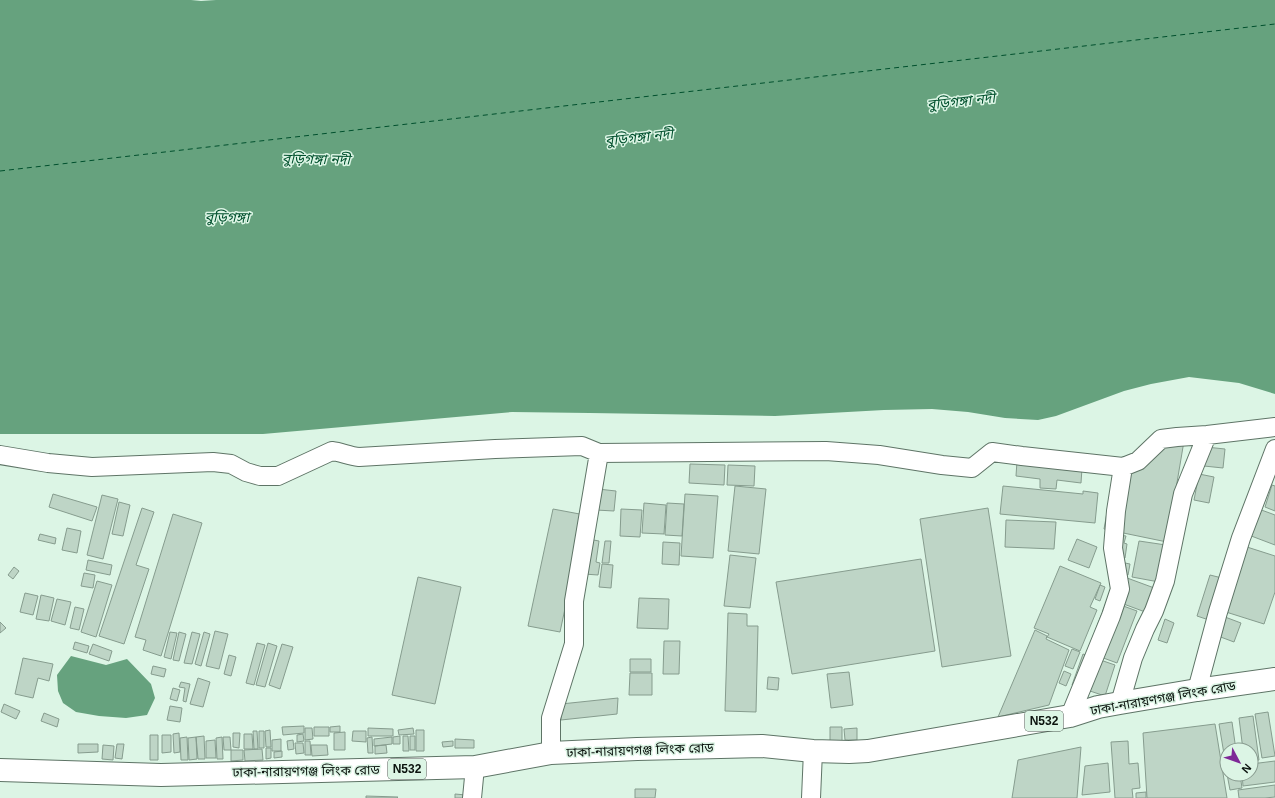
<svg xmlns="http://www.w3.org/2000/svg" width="1275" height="798" viewBox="0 0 1275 798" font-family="Arial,'Noto Sans Bengali',sans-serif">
<rect width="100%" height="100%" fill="#dcf5e5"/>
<path fill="#66a27e" d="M0,0H191L201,1L216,0H1275V394L1239,383L1189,377L1151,384L1124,391L1056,416L1038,420L1005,418L968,412L932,409L884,410L775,416L590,413L512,412L263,434H0Z
M71,656L106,665L127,659L151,684L155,698L147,715L126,718L99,716L76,712L63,703L58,691L57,675Z"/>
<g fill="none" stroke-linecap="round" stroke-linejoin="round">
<path stroke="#00502d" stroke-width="1" stroke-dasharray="5 4" stroke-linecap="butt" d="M0,171L1275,24"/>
</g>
<path fill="#bed5c6" stroke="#869c8e" d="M1184,441L1167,542L1104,529L1115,468L1145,445Z
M1206,447L1225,449L1223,468L1204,466Z
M1017,461L1082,468L1081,483L1057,480L1056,489L1040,488V479L1016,476Z
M690,464L725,465L724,485L689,483Z
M728,465L755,466L754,486L727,485Z
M1199,474L1214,477L1209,503L1194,500Z
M1272,485L1275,486V511L1265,507Z
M735,486L766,489L759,554L728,551Z
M1003,486L1083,494V491L1098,493L1095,523L1000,514Z
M598,489L616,491L614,511L596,510Z
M53,494L97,507L92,521L49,507Z
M685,494L718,496L713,558L681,556Z
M102,495L118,499L103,559L87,555Z
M119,502L130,505L123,536L112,534Z
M644,503L666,505L664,534L642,533Z
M667,503L684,504L682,536L665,535Z
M142,508L154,512L136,565L149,569L124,644L99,636Z
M988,508L1011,656L942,667L920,519Z
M1256,508L1275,515V545L1246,534Z
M553,509L585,515L560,632L528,626Z
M621,509L642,510L640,537L620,536Z
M173,514L202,523L161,656L143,650L146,640L135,637Z
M1006,520L1056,522L1054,549L1005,547Z
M67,528L81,531L77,553L62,550Z
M40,534L56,538L55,544L38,540Z
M1112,534L1126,536L1124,543L1127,544L1125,558L1109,556Z
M588,539L599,541L596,562L600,563L598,575L584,574Z
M1077,539L1097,547L1089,568L1068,560Z
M605,541H611L609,563H602Z
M1139,541L1166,545L1159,582L1132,577Z
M663,542L680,543L679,565L662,564Z
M1247,547L1275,556V592L1264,624L1226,612Z
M730,555L756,558L750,608L724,606Z
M921,559L935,651L792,674L776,582Z
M88,560L112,565L110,575L86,570Z
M1115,561L1130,564L1128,575L1113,572Z
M602,564L613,565L611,588L599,587Z
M1060,566L1101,583L1090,607L1097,610L1080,651L1047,637L1049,634L1034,628Z
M14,567L19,571L13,579L8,575Z
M84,573L95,575L93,588L81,586Z
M1119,575L1157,589L1148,613L1110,599Z
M1210,575L1222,578L1209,620L1197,616Z
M418,577L461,587L435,704L392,695Z
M97,581L112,585L96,637L81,632Z
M1100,585L1105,587L1100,601L1095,599Z
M25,593L38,596L33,615L20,612Z
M41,595L54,598L49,621L36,619Z
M639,598L669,599L668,629L637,628Z
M57,599L71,602L65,625L51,621Z
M1107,600L1137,611L1117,663L1087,652Z
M75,607L84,609L79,630L70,628Z
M728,613L747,614V626H758L756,712L725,711Z
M1225,617L1241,623L1234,642L1218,636Z
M1165,619L1174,623L1167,643L1158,640Z
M0,622L6,628L0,633Z
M1035,630L1047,636L1046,639L1069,650L1049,705L998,717Z
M215,631L228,634L219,669L206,666Z
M170,632L177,633L171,659L164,657Z
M179,632L186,634L179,661L173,660Z
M192,632L200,634L192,664L184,663Z
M204,632L210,634L201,666L195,664Z
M664,641H680L679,674H663Z
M75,642L89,646L87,653L73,649Z
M257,643L265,645L254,685L246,683Z
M268,643L277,646L265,687L256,685Z
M93,644L112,651L109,661L89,654Z
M282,644L293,647L280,689L269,685Z
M1072,649L1080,652L1073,669L1065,666Z
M1083,654L1115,665L1105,696L1072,685Z
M229,655L236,657L231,676L224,674Z
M23,658L53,664L49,681L38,678L33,698L15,694Z
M630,659H651V672H630Z
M153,666L166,669L164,677L151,674Z
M1064,671L1071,674L1066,686L1059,683Z
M849,672L853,705L831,708L827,674Z
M630,673H652V695H629Z
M768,677L779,678L778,690L767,689Z
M198,678L210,682L203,707L190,704Z
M181,682L190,684L186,702L183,701L185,688L179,687Z
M173,688L180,690L177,701L170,699Z
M618,698L617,714L561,720V704Z
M4,704L20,711L16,719L1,712Z
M170,706L182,708L180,722L167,720Z
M1268,712L1275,756L1262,758L1255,714Z
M44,713L59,719L57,727L41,721Z
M1253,716L1259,760L1251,761V750H1243L1239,718Z
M1232,722L1236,750H1227V772L1219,724Z
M1215,724L1227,798H1147L1143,733Z
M304,726V733L283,735L282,727Z
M340,726V732H330V727Z
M314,727H329V736H314Z
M830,727H842V742H830Z
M305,728H312L313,739L305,740Z
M368,728L393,729V736H368Z
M413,728L414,734L399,735L398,730Z
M857,728V740H845L844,729Z
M270,730L271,747H266L265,731Z
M416,730H424V751H416Z
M253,731H257L258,749H254Z
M259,731H264V748H259Z
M353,731H366V742L352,741Z
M345,732V750H334V733Z
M179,733L180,752L174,753L173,734Z
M233,733H240L239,748L233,747Z
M244,734H252L253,749H244Z
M303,734L304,741L297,742V735Z
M150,735H158V760H150Z
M162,735H171V752L162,753Z
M204,736L205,759H198L196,737Z
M400,736V744H393V737Z
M403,736H408L409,751H403Z
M410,736H415V750H410Z
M187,737L188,760H181L180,738Z
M196,737L197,759L189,760L188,738Z
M222,737L223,759H217L216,738Z
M223,737H230L231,750H224Z
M372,737L373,753H368L367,738Z
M392,737V744L374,746V739Z
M281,739V751H272V740Z
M455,739L474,740V748H455Z
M215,740L216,758H206V741Z
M293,740L294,749L288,750L287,741Z
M305,741H310L311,755H305Z
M453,741V746L443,747L442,742Z
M1128,741L1129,764L1138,763L1140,788L1132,789L1133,798H1115L1111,742Z
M295,743H303L304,753L296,754Z
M78,744H98V752L78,753Z
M117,744H124L122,759L115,758Z
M103,745L114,746L113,760L102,759Z
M311,745H327L328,755L312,756Z
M386,745L387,753L375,754V746Z
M1081,747L1077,798H1012L1018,760Z
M266,748H271V758L266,759Z
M262,749L263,760L245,761L244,750Z
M231,750H243V760L231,761Z
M282,751V757L274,758V752Z
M1275,761V782L1243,786L1242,774H1251V764Z
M1108,763L1110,792L1082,795L1085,766Z
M1227,774H1240L1242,788L1230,790Z
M1275,785V797L1265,798H1239L1238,790Z
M635,789H656L655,798H635Z
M1146,792V798H1136V793Z
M455,794L466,795L465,798H455Z
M366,796L398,797L397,798H366Z"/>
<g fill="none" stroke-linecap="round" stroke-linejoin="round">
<g stroke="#5e7466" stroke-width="20">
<path id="minor" d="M0,455L48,463L92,467L213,462L231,464L246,472L260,476H278L332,451C341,452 349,456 359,457L495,449L582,446L599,453L826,451L879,455L942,465L972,468L992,452L1022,456L1123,467
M1197,690L1218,612L1241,538L1275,449
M1120,703L1133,658L1145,629L1154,611L1165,581L1183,494L1207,435
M1070,716L1111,616L1120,589L1113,548L1116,511L1123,467L1138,461L1161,439L1177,437L1207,435L1275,427
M551,753V718L574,644V601L599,453
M472,798L475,767
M811,798L813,751"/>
</g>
<g stroke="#5e7466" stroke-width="24">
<path id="highway" d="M0,770L161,775L475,767L551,753L637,749L762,746L813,751L849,752L868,751L1070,716L1098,707L1120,703L1197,690L1275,679"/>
</g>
<use href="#minor" stroke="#fff" stroke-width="18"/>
<use href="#highway" stroke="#fff" stroke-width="22"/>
</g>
<g text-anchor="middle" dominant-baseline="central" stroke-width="3" stroke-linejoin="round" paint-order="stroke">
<g fill="#dcf5e5" stroke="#4a574e" stroke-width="1">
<rect x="1025" y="711" width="38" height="20" rx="3"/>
<rect x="388" y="759" width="38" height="20" rx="3"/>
</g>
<g font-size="12" font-weight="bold" fill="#0b130e">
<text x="1044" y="721">N532</text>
<text x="407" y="769">N532</text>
</g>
<g font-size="13" fill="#0b130e" stroke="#dcf5e5">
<text transform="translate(1163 698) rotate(-10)">ঢাকা-নারায়ণগঞ্জ লিংক রোড</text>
<text transform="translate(640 750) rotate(-2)">ঢাকা-নারায়ণগঞ্জ লিংক রোড</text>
<text transform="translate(306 771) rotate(-1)">ঢাকা-নারায়ণগঞ্জ লিংক রোড</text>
</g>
<g font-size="14" font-style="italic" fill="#00502d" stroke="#dcf5e5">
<text transform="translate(961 101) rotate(-6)">বুড়িগঙ্গা নদী</text>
<text transform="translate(639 137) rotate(-6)">বুড়িগঙ্গা নদী</text>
<text transform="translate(316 159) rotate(1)">বুড়িগঙ্গা নদী</text>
<text x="227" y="217">বুড়িগঙ্গা</text>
</g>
</g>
<g transform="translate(1239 762) rotate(131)"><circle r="19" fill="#dcf5e5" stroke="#889b8f"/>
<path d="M0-3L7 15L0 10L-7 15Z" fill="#7e2897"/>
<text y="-6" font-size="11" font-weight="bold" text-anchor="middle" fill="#0b130e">N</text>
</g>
</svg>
